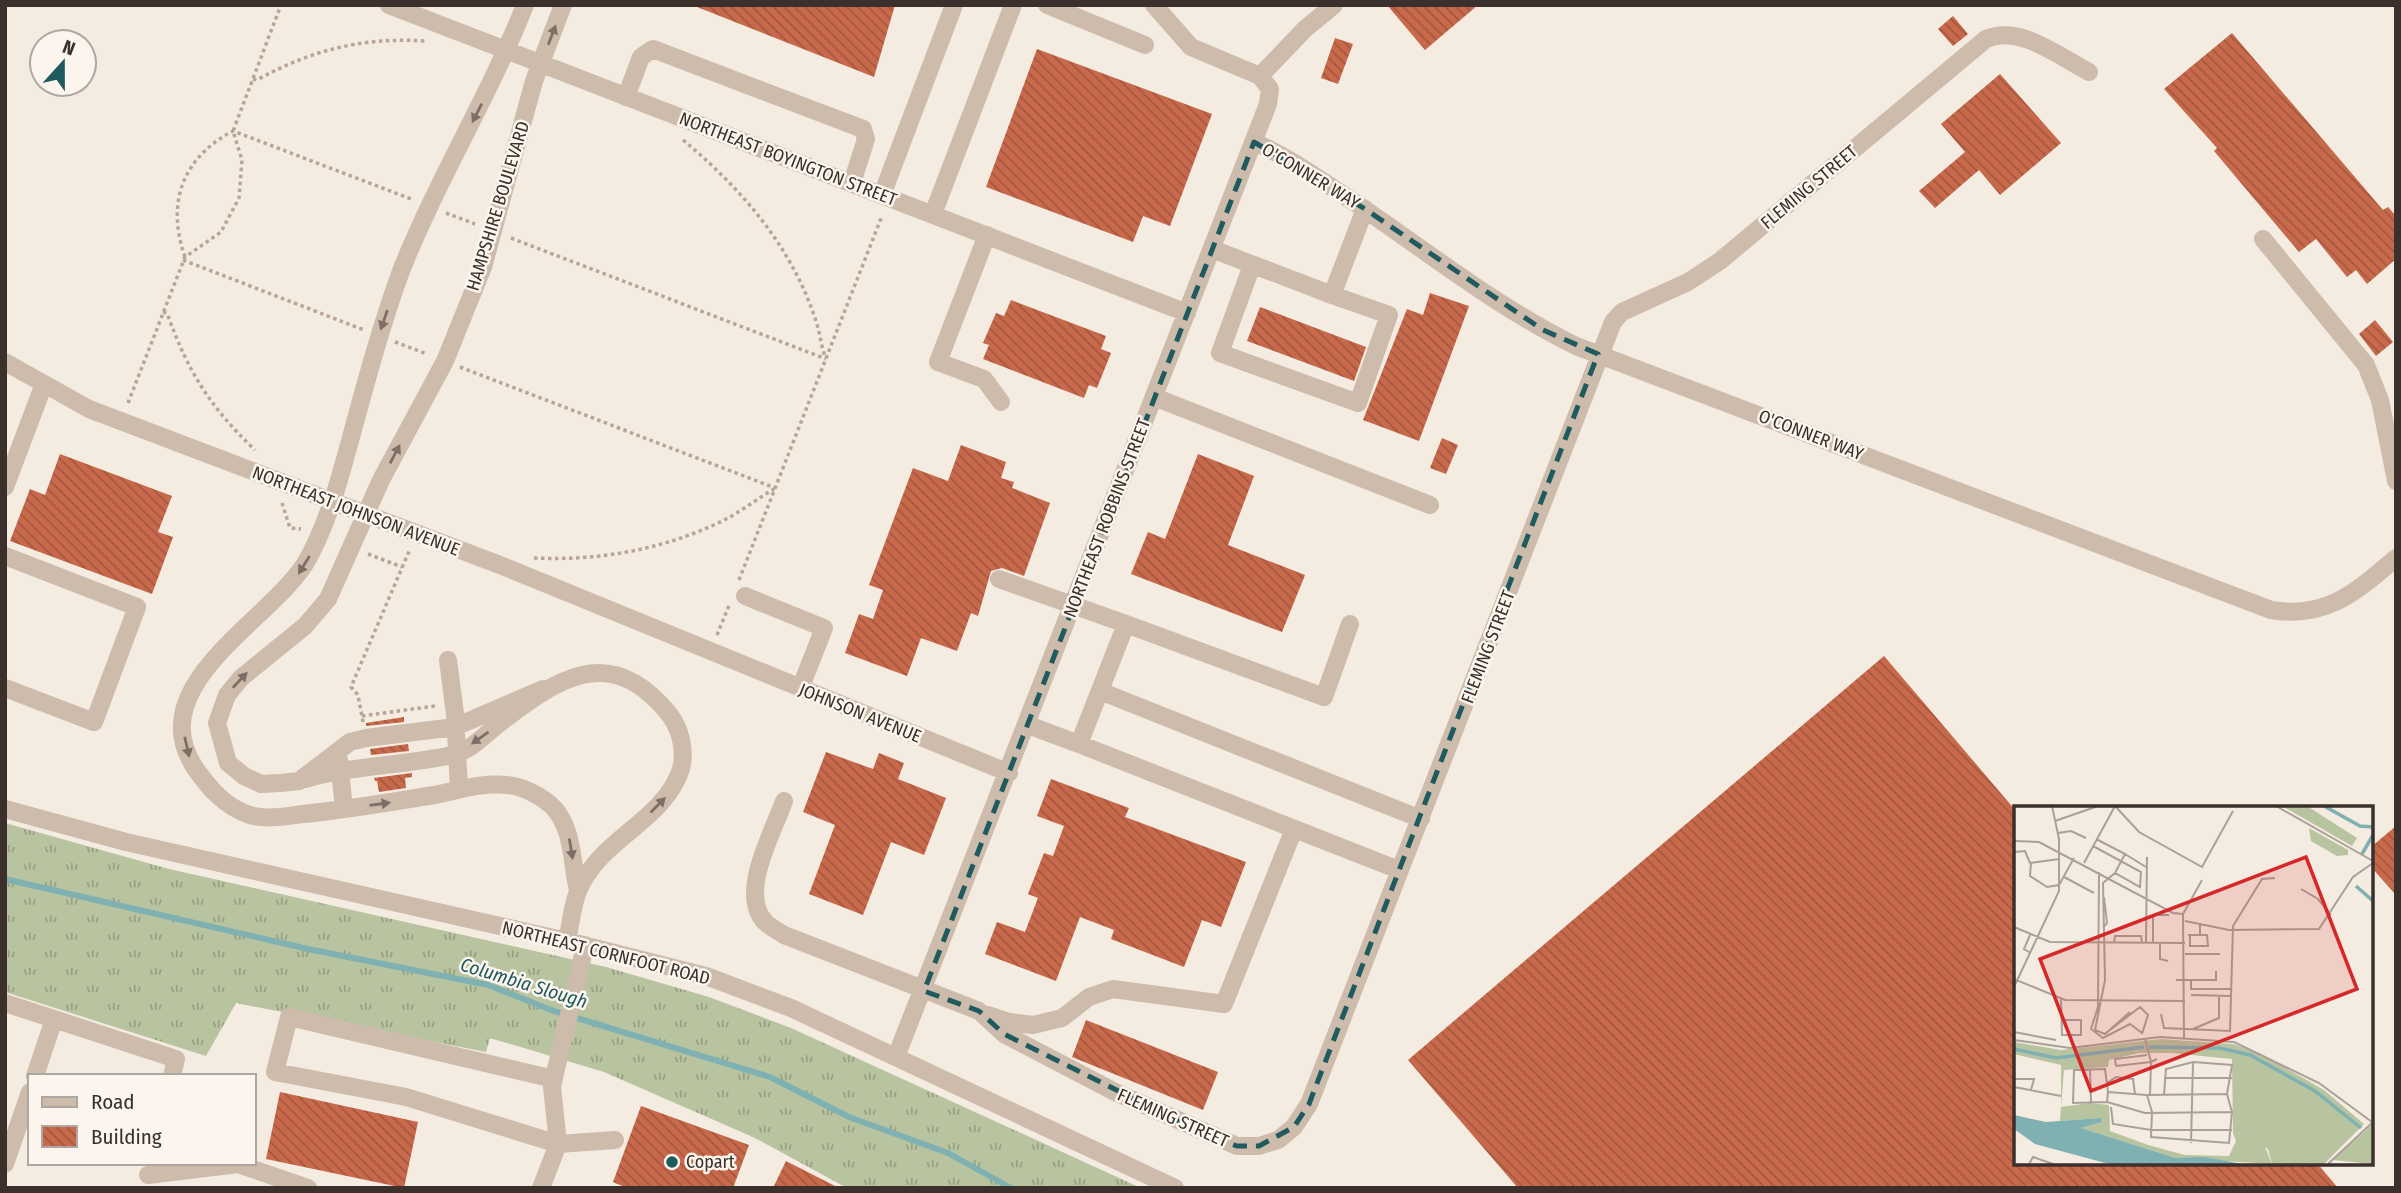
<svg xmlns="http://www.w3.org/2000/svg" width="2401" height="1193" viewBox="0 0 2401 1193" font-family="'Fira Sans Condensed',sans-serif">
<defs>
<pattern id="grass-tufts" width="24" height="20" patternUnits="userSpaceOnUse" patternTransform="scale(1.75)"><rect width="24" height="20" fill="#b8c4a0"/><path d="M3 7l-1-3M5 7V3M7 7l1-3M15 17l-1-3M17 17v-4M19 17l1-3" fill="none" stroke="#97a083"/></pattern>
<pattern id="building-back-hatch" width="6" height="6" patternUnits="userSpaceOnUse" patternTransform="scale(1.75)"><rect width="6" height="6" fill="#c8694b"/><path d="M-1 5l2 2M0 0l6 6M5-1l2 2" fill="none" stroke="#a4573f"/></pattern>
</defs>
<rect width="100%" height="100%" fill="#f4ebe1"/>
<path fill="url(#grass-tufts)" d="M5,823L169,869L606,967L709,997L791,1028L1141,1188H847L755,1138L604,1072L490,1038L486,1052L236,1003L206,1056L5,992Z"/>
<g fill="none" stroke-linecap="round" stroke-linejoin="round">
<path stroke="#7fb0b2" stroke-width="6" d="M5,879L308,949L488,985L554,1011L770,1077L849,1117L948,1153L1011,1188"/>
</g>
<path fill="url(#building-back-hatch)" d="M692,5H895L874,77Z
M1387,5H1478L1425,50Z
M1953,16L1968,34L1953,46L1938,29Z
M2232,33L2383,210L2388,207L2396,216V259L2367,284L2356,270L2347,277L2316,239L2299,252L2214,151L2217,148L2164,89Z
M1335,38L1353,44L1338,84L1321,78Z
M1037,49L1212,114L1170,226L1143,216L1133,242L986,187Z
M2000,74L2061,143L2000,195L1979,170L1935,208L1919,191L1965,152L1941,124Z
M1430,293L1469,306L1419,441L1363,420L1407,309L1423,315Z
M1011,300L1106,336L1101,349L1111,353L1097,388L1089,385L1084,398L983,359L989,345L983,343L996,313L1004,316Z
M1260,307L1366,347L1354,381L1247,341Z
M2375,320L2393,342L2376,356L2359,334Z
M1442,438L1458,445L1446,474L1430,468Z
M961,445L1006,462L1001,478L1014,482L1012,488L1050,503L1024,576L1002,568L991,571L978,616L971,613L957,651L921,638L907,676L845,653L859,614L873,619L883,590L869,585L913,468L948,481Z
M60,454L172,496L158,532L173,537L152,594L10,541L30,489L45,495Z
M1198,454L1254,476L1228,545L1305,575L1282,632L1131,574L1148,532L1165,539Z
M1884,656L2016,811V1163H2317L2338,1188H1518L1408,1060Z
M404,717V722L366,726V723Z
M408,744L409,751L371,755L370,749Z
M826,752L873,769L879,753L904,763L898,779L946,798L924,855L891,842L863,915L809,894L835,825L803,812Z
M412,773V777L405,778L406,788L379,792L377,781H375L374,778Z
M1051,779L1129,808L1125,817L1246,862L1221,927L1202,920L1184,967L1111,939L1114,930L1080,917L1056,981L985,954L997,922L1025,932L1038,898L1028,894L1044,853L1053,856L1064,826L1037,816Z
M2396,826V895L2371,867V847Z
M1086,1020L1218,1072L1203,1110L1072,1057Z
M280,1092L418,1122L404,1188L266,1159Z
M641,1106L749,1145L733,1188H627L613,1182Z
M786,1161L839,1188H773Z"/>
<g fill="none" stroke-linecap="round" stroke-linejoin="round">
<path stroke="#b9a596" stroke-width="3.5" stroke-dasharray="3.5 3.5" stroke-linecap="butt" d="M253,79L257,80C311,50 363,37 425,41
M683,140C742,189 792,247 816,321C820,333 821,345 825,357
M446,213L475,224
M511,238L826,359
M185,257C166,203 182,158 233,131L414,200
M183,260L364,330
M163,312L167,313C188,372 210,407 255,450
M395,342L427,354
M460,367L775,488
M128,403L185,257L221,232L239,198L242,160L233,131L281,5
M282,503L290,528L301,529
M368,554L402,567
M534,558C597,561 661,550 718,523C738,514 755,500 774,489
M739,580L882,216
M717,635L730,603
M362,716L435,706
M363,722L358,695L351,687L410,549"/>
<path stroke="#cdbbac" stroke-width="18" d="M389,5L1187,313
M525,5C489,97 437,180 401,271C381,326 366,382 351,437C340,478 329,519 309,557C277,618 139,683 195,768C209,788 225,807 250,815C265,820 287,816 303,814C344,810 386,803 428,796C455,792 479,782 507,785C523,786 543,797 554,808C574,831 571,862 578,890
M1047,5L1145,45
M1154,5L1191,47L1260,76
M1260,76L1305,29L1334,5
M626,97L641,57L653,49L863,129L866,139L852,183
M1254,142C1282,154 1307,171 1333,188C1413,240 1490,304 1576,346L2271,610C2327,619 2356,592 2396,558
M882,195L954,5
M933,214L1013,5
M987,235L938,362L984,379L1001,402
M2263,239L2366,365L2380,400L2396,481
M1212,249L1332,295L1365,209
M1252,265L1220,353L1358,403L1389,315L1332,295
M5,362L89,409L500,565L1009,773
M1154,397L1430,505
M5,487L44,384
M5,556L137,607L94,722L5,688
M999,579L1126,624L1079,744L1028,725
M745,596L824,628L800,689
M1126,624L1324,697L1350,624
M448,660L455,714L459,788
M543,689L455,727L366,738L350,742L299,781L280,783L261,784L244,776L228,763L217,723L227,695L241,678L305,626L328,599L381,480L445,361L483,267L534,81L563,5
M1100,691L1421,819
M1079,744L1399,870
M339,760L344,809
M305,779C354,765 403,766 452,755C468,752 484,736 496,726C555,680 609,640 669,714C680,728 686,750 681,769C664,821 601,838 579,889C572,904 571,924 567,941
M784,801C773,833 738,893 765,922C770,927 778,931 784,935L979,1011L1004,1034L1117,1093L1237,1146H1259L1278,1140L1294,1127L1309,1104L1613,322L1622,312L1688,282L1720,261L1986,39C2019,24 2060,57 2089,72
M5,809L126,842L567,941L706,976L791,1008L1175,1188
M5,1003L176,1059L172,1076
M988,1015L1009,1022L1033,1025L1062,1018L1089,997L1113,989L1224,1004L1294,829
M896,1057L1268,104L1270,89L1260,76
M35,1076L54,1019
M554,1079L289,1017L275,1072L406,1097L558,1144L552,1086C563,1039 575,992 585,945
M5,1164L30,1092
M148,1175L238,1164L308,1188
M541,1188L558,1144L615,1140"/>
</g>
<defs><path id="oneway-solid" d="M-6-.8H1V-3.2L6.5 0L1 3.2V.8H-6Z" transform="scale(1.75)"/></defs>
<g fill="#7d6f65">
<use href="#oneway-solid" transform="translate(552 35) rotate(-69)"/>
<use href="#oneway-solid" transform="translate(477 113) rotate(117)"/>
<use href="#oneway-solid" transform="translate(384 320) rotate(109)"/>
<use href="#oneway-solid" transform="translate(395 454) rotate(-62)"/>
<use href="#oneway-solid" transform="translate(304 565) rotate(122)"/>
<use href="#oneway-solid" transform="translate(240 680) rotate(-47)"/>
<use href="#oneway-solid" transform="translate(480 738) rotate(145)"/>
<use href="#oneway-solid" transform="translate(187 747) rotate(77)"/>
<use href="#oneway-solid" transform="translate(380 804) rotate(-8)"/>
<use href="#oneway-solid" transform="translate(658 805) rotate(-45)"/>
<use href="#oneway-solid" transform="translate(571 849) rotate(81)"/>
</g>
<path fill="none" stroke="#1f5a5e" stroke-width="5" stroke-dasharray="14 9" stroke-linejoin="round" d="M1254,142L1365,209L1543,330L1598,354L1309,1104L1294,1127L1259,1146H1237L1211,1137L1004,1034L979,1011L924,991Z"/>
<circle fill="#1f5a5e" stroke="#fbf5ee" stroke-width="2.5" cx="672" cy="1162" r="7"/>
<g text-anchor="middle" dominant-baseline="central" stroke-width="5" stroke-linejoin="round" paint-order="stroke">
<g font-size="18" fill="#3b302b" stroke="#fbf5ee">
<text transform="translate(788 159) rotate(21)">NORTHEAST BOYINGTON STREET</text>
<text transform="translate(1311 176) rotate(31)">O'CONNER WAY</text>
<text transform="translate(1809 187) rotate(-40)">FLEMING STREET</text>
<text transform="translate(498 206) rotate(-73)">HAMPSHIRE BOULEVARD</text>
<text transform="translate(1811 435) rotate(21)">O'CONNER WAY</text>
<text transform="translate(356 511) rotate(21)">NORTHEAST JOHNSON AVENUE</text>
<text transform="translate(1107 518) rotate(-69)">NORTHEAST ROBBINS STREET</text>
<text transform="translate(1488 647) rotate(-69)">FLEMING STREET</text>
<text transform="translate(860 713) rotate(22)">JOHNSON AVENUE</text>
<text transform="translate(606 953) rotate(14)">NORTHEAST CORNFOOT ROAD</text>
<text transform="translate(1173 1118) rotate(24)">FLEMING STREET</text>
</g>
<g font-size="18" fill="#3b302b" stroke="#fbf5ee" text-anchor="start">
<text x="686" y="1162">Copart</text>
</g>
<g font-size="19" font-style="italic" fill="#1f5a5e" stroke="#fbf5ee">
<text transform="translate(524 983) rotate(17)">Columbia Slough</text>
</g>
</g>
<g transform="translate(2014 806)">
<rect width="359" height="359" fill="#f4ebe1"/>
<path d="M268,0H293L343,32L338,40ZM295,22L334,44V49L323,50L297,35ZM147,233L219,238L249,249L310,284L350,318L310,358H258L254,343L231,328L219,327L218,253L158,247H125L95,254L94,261L50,264L47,301V244ZM359,318V358L319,354Z" fill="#b8c4a0"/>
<path d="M0,236L47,244V259L0,248ZM76,297L95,299L96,325L134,339L171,349L215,350L222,335L219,327L231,328L248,334L258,358L162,352L67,322L88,316L87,312L46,315L47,301Z" fill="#b8c4a0"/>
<path d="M0,309L32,316L87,312L88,316L67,322L162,352L190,351L229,358H95L21,338L0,323Z" fill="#7fb0b2"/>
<path fill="none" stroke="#7fb0b2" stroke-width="3.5" d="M310,0L346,20L359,21M348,48L359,29M342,80L359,95M135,241L206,242L236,249L301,285L347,322M0,243L42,252L130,241"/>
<path fill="none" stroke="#aaa098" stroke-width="2" d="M101,0L125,26L188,61L219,5M262,0L359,55M41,15L84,0M44,27L57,25L72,32M82,33L111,48L101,67M0,35L25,36L159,107L169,108M79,40L127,66L126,81L101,67L89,77L91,174L81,224L91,228L116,206M0,46L11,45L16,57M111,48L132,61M45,53L17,57L16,70L33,81L45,79L60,52M70,57L101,0M85,66L84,201L77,223L89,232L116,218L128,227M50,71L80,87M287,83L304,93L317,109M171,115L215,124L305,123L339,71L359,57M0,121L36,136L171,137M89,122L93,117L90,91M16,129L10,143L17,147M174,129H186V118M176,129V140H194L193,129H186M100,137L101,130H127L128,137M132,137L133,51M139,137V109H155M146,137V153L154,155M171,148H206M0,173L51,194L171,195M162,174H177V184M177,174H202V165M0,181L45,85V33L38,0M177,183H218M177,189L218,190M47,193L48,229H67V214H48M147,208L150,222L216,225L219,120L248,73L261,72M179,223L205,212V190M96,224L126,201L134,209L128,228M0,226L42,234M170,232L169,108L188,74M0,234L56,242L146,231L220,236L305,277L358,316M102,260L137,256L131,233M102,260L101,253L133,249M76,263L77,296M150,272H218M0,273H20L17,284M93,277L102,271L119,273L121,288M0,281L47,290M213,288L218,306L215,337L137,331L138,306L133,289ZM133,289L94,286L93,296L131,307L218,306M136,289L137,256L143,253M150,289L152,263L179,256L218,259L213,288M93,296L59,297L60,264L91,263L94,286M97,301L99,318L137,324H218M177,337L179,256M15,358L19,351L39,358M314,358L359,316"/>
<path fill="#d62828" fill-opacity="0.15" stroke="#d62828" stroke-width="3.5" d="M292,51L343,183L77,285L26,153Z"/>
<rect width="359" height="359" fill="none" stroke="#3b302b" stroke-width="3.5"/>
</g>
<rect width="2401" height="1193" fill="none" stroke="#3b302b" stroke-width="14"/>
<rect x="28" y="1074" width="228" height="91" fill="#fbf5ee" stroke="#aea6a0" stroke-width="2"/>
<rect x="42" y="1097" width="35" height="10" fill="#cdbbac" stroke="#aea6a0" stroke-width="2"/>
<text x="91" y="1109" font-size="21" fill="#3b302b">Road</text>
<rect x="42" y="1126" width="35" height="21" fill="url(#building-back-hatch)" stroke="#aea6a0" stroke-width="2"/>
<text x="91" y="1144" font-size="21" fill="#3b302b">Building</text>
<g transform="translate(63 63) rotate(21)"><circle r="33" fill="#fbf5ee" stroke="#aea6a0" stroke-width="2"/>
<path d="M0-5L12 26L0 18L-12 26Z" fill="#1f5a5e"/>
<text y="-10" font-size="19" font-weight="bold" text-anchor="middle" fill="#3b302b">N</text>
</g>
</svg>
